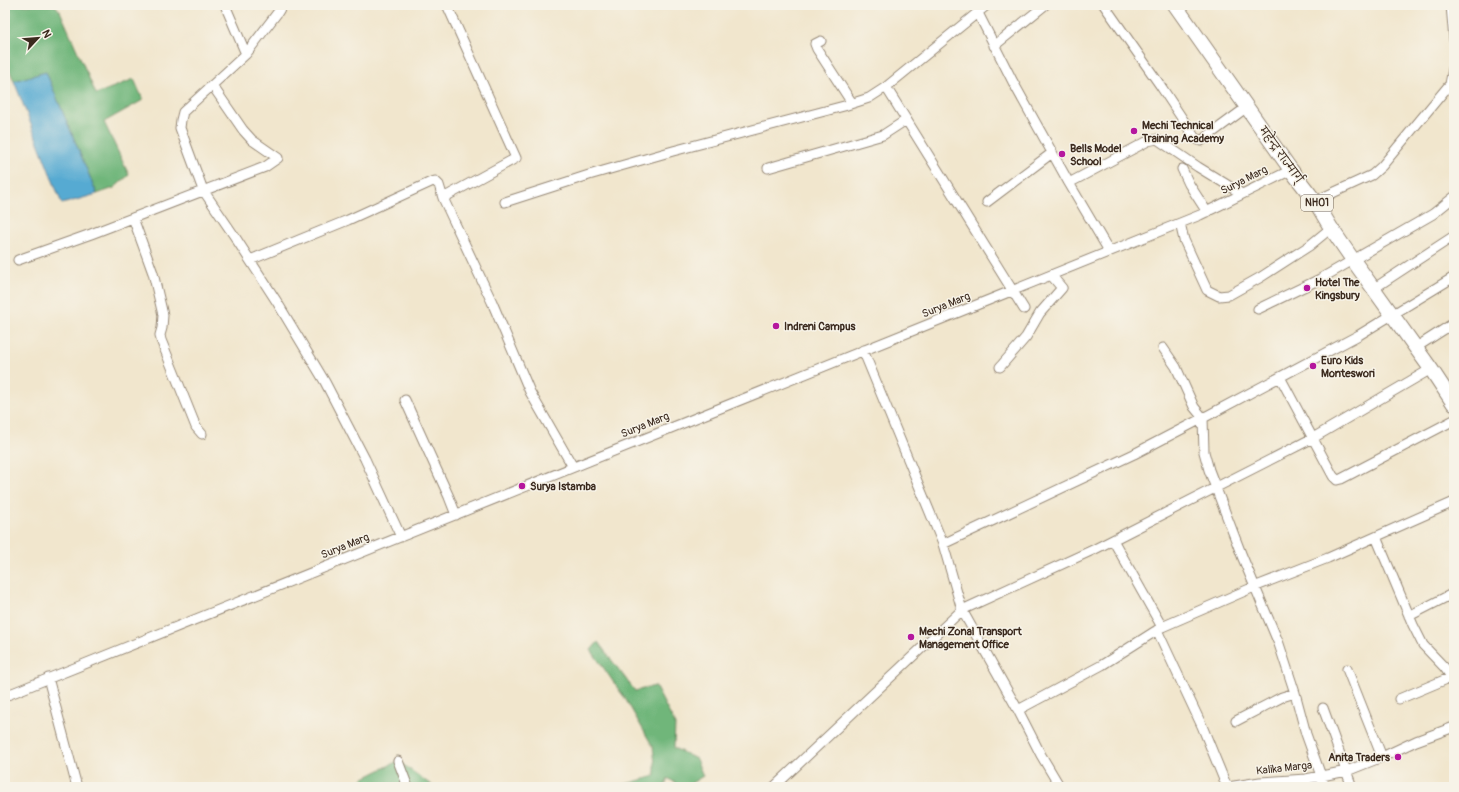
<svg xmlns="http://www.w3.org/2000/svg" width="1459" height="792" viewBox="0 0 1459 792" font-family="Pangolin,'Playpen Sans Deva',sans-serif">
<rect width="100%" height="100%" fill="#f7f3e8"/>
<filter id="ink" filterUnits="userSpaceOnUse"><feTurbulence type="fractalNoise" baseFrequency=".025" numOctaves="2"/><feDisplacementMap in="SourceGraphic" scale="8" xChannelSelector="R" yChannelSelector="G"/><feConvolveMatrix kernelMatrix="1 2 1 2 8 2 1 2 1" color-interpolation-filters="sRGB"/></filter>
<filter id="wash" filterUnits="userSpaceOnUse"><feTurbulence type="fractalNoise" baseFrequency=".012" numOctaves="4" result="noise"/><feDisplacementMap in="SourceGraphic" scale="16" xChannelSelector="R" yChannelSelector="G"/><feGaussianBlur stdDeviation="0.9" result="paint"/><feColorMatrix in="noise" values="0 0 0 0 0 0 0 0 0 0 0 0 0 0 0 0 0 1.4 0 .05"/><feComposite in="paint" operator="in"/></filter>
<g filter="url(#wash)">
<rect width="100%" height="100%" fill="#f1e6cd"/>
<path fill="#6fb67a" stroke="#55704c" d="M15,5H55L60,11L96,94L134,79L143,100L104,122L129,175L114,188L97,194L46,72L14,81L5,60V10Z
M598,642L635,691L655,686L675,724L674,748L696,759L703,776L690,784L687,787H681L668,778L665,787H615L655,776V764L653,747L626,700L591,650Z
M398,761L434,787H356L362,779Z"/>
<path fill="#56aad2" stroke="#486a78" d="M46,72L97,194L62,204L14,81Z"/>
</g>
<g filter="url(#ink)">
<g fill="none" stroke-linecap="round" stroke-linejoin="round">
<g stroke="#968876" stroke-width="11">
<path id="minor" d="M225,5L246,54
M282,5L278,12L246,54L183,112L181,120L180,128L203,190L235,237L277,302L325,382L365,459L401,537
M1104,5L1160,85L1195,138L1201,141L1247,107
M1451,5L1454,40
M978,13L1013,82L1069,183L1109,251
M821,41L815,44L817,49L852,103
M994,46L1045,5
M886,87L1024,309
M768,168L883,135L906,120
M1182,169L1189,184L1207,212
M1069,183L1148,141L1157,139L1198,167L1242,194
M443,198L516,158L447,5
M1315,201L1372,175L1382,166L1450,84L1454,64
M505,202L589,175L673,151L844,106L869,98L886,87L987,5
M987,202L1052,153
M133,218L153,273L163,315L162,328L160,335L161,340L196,427L202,434
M1180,223L1184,240L1207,290L1219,296L1229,295L1261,277L1309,246L1331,228
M18,260L91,234L265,167L278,158L252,140L243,130L212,85
M250,260L348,220L431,182L435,181L439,185L443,198L492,302L530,392L573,467
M1373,289L1454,236
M1258,309L1320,279L1433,214L1454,197
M1163,348L1176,367L1194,407L1203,418L1204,452L1209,470L1242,556L1279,644L1295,693L1306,734L1325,787
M1415,348L1454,323
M863,350L943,544L962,610L1018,710L1041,755L1060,787
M1000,367L1026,337L1040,313L1062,288L1051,275
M1280,377L1333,476L1337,480L1341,479L1454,420
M405,400L449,497L456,515
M1376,537L1413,625L1423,645L1445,668L1454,681
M1113,540L1162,627
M943,544L1134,454L1203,418L1359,335L1454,277
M1409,616L1454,593
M1157,630L1202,726L1227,787
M1347,669L1382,757
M48,678L77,787
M5,696L1200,215L1291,170
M1399,699L1454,676
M1323,708L1352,787
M1018,710L1102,665L1162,627L1254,587L1328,558L1454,502
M1236,721L1282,697L1295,693
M398,761L408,787
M774,787L962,610L1095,549L1313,438L1431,369
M1228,787L1260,782L1306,779L1347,771L1382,757L1416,741L1454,727"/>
</g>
<g stroke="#968876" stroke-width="16">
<path id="highway" d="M1175,5L1291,170L1315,201L1331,228L1353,260L1431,369L1454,404"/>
</g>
<use href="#minor" stroke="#fff" stroke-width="9"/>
<use href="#highway" stroke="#fff" stroke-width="14"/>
</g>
</g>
<g fill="#b5179e" stroke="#f7f3e8" stroke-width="1.5">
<circle cx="1134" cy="131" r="4"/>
<circle cx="1062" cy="154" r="4"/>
<circle cx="1307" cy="288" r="4"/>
<circle cx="776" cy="326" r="4"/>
<circle cx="1313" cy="366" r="4"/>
<circle cx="522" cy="486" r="4"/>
<circle cx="911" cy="637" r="4"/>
<circle cx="1398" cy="757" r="4"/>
</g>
<g text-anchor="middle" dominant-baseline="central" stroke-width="3" stroke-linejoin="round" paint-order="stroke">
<rect fill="#f7f3e8" stroke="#73665b" stroke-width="1" x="1301" y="195" width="32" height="16" rx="3"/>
<g font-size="10" font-weight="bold" fill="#3b2a1e">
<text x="1317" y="203">NH01</text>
</g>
<g font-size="11" font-weight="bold" fill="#3b2a1e" stroke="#f7f3e8" text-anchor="start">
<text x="1142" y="125">Mechi Technical<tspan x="1142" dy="13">Training Academy</tspan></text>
<text x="1070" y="148">Bells Model<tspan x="1070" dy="13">School</tspan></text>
<text x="1315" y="282">Hotel The<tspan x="1315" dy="13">Kingsbury</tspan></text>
<text x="784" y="326">Indreni Campus</text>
<text x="1321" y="360">Euro Kids<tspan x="1321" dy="13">Monteswori</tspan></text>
<text x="530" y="486">Surya Istamba</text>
<text x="919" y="631">Mechi Zonal Transport<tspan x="919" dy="13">Management Office</tspan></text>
<text x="1390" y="757" text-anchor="end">Anita Traders</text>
</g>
<g font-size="11" fill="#3b2a1e" stroke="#f7f3e8">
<text transform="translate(1281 155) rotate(54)">महेन्द्र राज्मार्ग्</text>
<text transform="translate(1244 180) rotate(-27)">Surya Marg</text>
<text transform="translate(946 305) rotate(-22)">Surya Marg</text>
<text transform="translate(645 425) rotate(-22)">Surya Marg</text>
<text transform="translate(345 546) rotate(-22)">Surya Marg</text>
<text transform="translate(1284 768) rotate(-6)">Kalika Marga</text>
</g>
</g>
<rect width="1459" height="792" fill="none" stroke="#f7f3e8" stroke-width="20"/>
<g transform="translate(38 38) rotate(64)" stroke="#f7f3e8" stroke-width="3" paint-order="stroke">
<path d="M0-3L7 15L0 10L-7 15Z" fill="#3b2a1e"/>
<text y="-6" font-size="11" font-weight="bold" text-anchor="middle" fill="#3b2a1e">N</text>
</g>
</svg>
